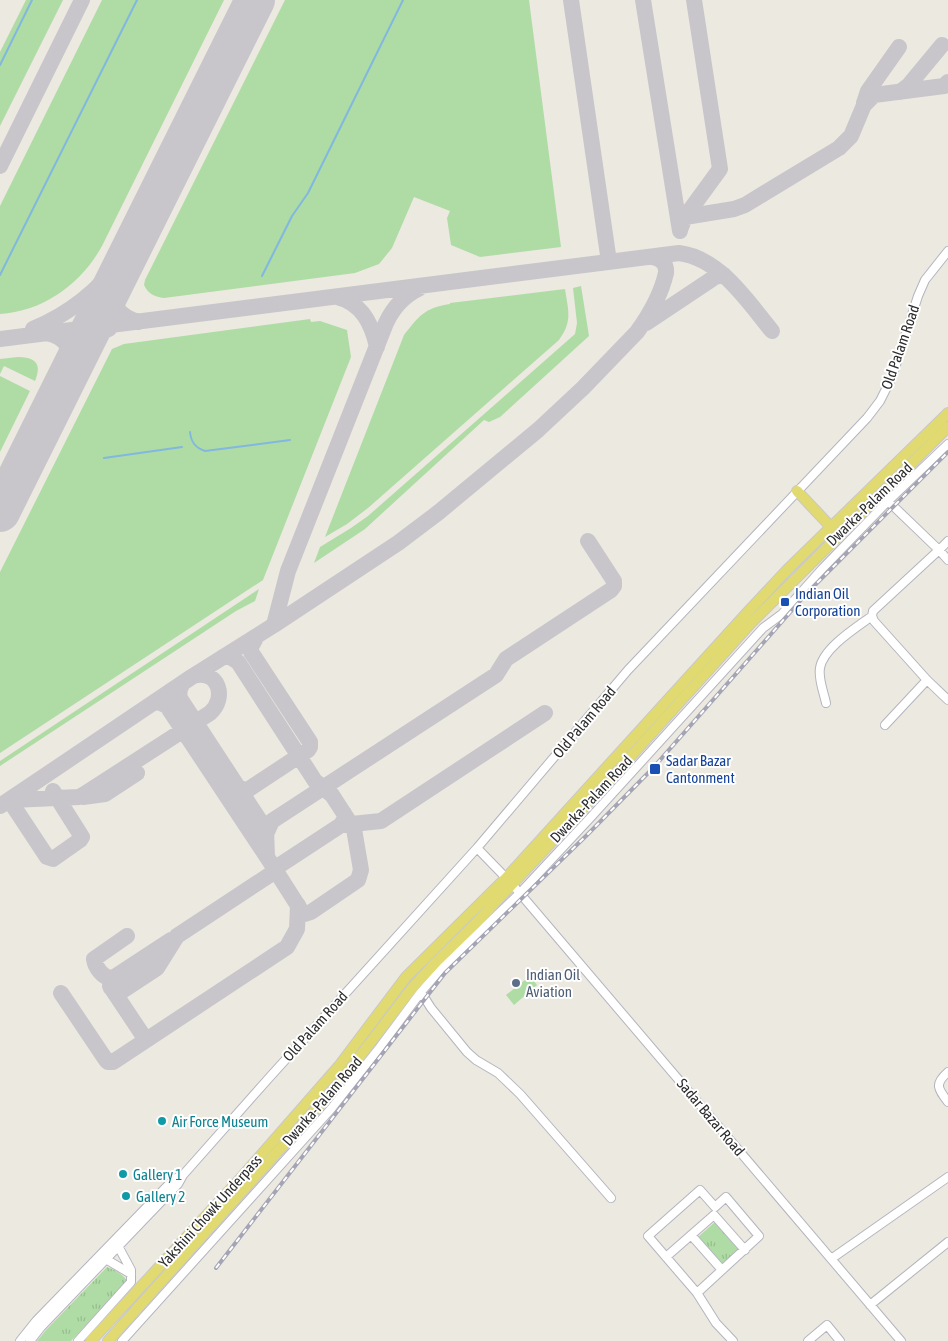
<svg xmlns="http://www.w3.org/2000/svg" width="948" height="1341" viewBox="0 0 948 1341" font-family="'Asap Condensed',sans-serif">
<defs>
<pattern id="park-tufts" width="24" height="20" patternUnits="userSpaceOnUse" patternTransform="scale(1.25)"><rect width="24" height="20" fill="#aedca4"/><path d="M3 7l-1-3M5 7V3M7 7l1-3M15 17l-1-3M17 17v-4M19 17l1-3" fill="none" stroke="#96bd8e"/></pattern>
</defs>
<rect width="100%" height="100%" fill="#ece9e1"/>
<path fill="#aedca4" d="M26,0H63L0,126V52Z
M102,0H224L102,246C81,284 44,311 0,314V206Z
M285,0H529L561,247L480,257L451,245L447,218L450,211L414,197L392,248L379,264L355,273L164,298C155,297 148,294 144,285L145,280Z
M581,286L589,336L500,417L489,422L484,420L365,529L314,563L320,547L351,528L368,516L575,334L577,323L573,288Z
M565,289C568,310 573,321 559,340L368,508L347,524L325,537L404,335C419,316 424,308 450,304V303Z
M310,319L311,322L320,321L347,330L351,357L263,580L0,753V572L112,349L124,344Z
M18,357C36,357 42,364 35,381L4,366L0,374V359Z
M0,376L30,391L0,452Z
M259,589L255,601L236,611L0,766V761Z"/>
<path fill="url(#park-tufts)" d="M530,976L537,985L514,1005L506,995Z
M715,1222L739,1250L722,1264L698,1237Z
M107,1267C115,1270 123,1274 127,1281L71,1341H37L46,1330Z"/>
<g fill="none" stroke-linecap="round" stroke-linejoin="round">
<path stroke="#81b7e1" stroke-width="2" d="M0,65L32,0
M0,275L137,0
M262,276L292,216L308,193L403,0
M190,432C191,442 195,448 205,451L290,440
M104,458L182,447"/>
<path stroke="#c8c6ca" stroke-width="16" d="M571,0L608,255L607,260L602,263
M643,0L680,231
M900,92L908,86L942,45
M864,103L868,91L899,47
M0,166L82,0
M685,217L720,169L694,0
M680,230L685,217L734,209L745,205L839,148L851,136L864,105L874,95L944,86L948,82
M113,282C111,304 117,315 138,322
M337,297C362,303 372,324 377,347
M646,323L715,277L724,275
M33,329C76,311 107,284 131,245
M46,333C69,336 73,354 69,373
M0,339L679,253C720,258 748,302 772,331
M76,357C85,344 93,333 109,329
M274,625L288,571L386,323C393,308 405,295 420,288
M184,682L180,688L179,697L266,830L267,857L302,912L305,914L311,912L358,880L361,870L354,829L332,795L315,781L238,662L230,657H223
M153,703L159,702L167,706L267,857
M238,787L244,790L249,789L308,750L310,747V742L251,652V647L257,636
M83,797L105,794L137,773
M12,800L79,797L83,795L210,713C227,698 219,669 193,676
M6,803L12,804L47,857L53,859L80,840L82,837L53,791
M0,806L193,676L274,625L398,543L439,512L538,430L583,388L637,332C650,314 661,295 666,273C667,264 661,258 652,257
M342,825L381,821L545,713
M267,832L272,821L496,675L506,659L611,590L614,586V581L588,541
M127,936L94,959C95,967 103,979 113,978L171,940
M113,978L111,988L119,993L157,968L177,936L271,874L280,865L341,825L345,818L344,813
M110,986L144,1037L149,1038
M61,993L106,1060L108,1062H113L287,947L297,929L298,905"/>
<path stroke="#c8c6ca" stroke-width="40" d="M0,512L255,0"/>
<g stroke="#b4b4bf" stroke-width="10">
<path id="minor" d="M888,501L939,550L873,611L872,616L874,621L927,680L948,700
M948,541L939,550L948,560
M826,703C824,693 818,679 820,668C823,648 857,627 872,616
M885,725L927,680
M477,848L512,884L901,1341
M421,992L431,1008L467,1052L476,1060L498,1073L520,1094L611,1198
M948,1072C934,1084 938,1089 948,1102
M691,1235L722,1270
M104,1255L109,1261L131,1274
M666,1257L714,1215L745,1250
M831,1259L948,1177
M697,1293L759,1236L726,1197L715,1207L700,1190L648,1236L697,1293L716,1323L733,1341
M870,1305L948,1242
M20,1341L36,1321L174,1179L183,1175
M30,1341L41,1327L178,1184L183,1175L268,1079L477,848L628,670L867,418L880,401L892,377L918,296L925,280L948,251
M78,1341L131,1282V1270L117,1244
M122,1341L331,1109L380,1047L421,992L440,970L520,893L591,817L763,628L782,614L822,569L888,501L948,444
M808,1341L827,1325L840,1341"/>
</g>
<g stroke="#c8c8c8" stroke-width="12">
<path id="major" d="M797,491L831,527
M91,1341L240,1179L339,1066L406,977L507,877L744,616L787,570L948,413
M108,1341L341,1081L412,988L436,962L474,925L604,786L751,623L948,427"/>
</g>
<use href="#minor" stroke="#fff" stroke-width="8"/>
<use href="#major" stroke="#e1da71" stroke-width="10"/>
<g stroke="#a4a4b4" stroke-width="4">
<path id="rail" d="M216,1268L445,973L588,834L653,768L808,592L948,452"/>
</g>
<use href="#rail" stroke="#fff" stroke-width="2" stroke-dasharray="5.5" stroke-linecap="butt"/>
</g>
<g fill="#1a4fb4" stroke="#fff" stroke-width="2">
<rect x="780" y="597" width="10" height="10" rx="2.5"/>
<rect x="649" y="763" width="12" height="12" rx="2.5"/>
</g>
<circle fill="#5c6f8a" stroke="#fff" stroke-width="2" cx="516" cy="983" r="5"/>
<g fill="#0f9aa8" stroke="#fff" stroke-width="2">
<circle cx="162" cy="1121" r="5"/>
<circle cx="123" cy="1174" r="5"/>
<circle cx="126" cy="1196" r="5"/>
</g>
<g text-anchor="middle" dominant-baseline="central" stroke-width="4" stroke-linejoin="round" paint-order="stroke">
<g font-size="15" fill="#2d2d2d" stroke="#fff">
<text transform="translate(900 347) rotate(-71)">Old Palam Road</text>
<text transform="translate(869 504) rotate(-44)">Dwarka-Palam Road</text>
<text transform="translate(584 722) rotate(-50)">Old Palam Road</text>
<text transform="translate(591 799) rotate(-47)">Dwarka-Palam Road</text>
<text transform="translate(315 1026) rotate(-48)">Old Palam Road</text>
<text transform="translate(322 1101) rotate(-49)">Dwarka-Palam Road</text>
<text transform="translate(711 1117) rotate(50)">Sadar Bazar Road</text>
<text transform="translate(210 1211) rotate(-48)">Yakshini Chowk Underpass</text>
</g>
<g font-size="15" fill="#164399" stroke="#fff" text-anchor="start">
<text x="795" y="593">Indian Oil<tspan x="795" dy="17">Corporation</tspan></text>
<text x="666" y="760">Sadar Bazar<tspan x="666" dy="17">Cantonment</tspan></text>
</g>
<g font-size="15" fill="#4e5e75" stroke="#fff" text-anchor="start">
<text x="526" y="974">Indian Oil<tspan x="526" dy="17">Aviation</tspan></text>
</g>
<g font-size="15" fill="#0d838f" stroke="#fff" text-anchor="start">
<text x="172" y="1121">Air Force Museum</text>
<text x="133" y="1174">Gallery 1</text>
<text x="136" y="1196">Gallery 2</text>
</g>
</g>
</svg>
